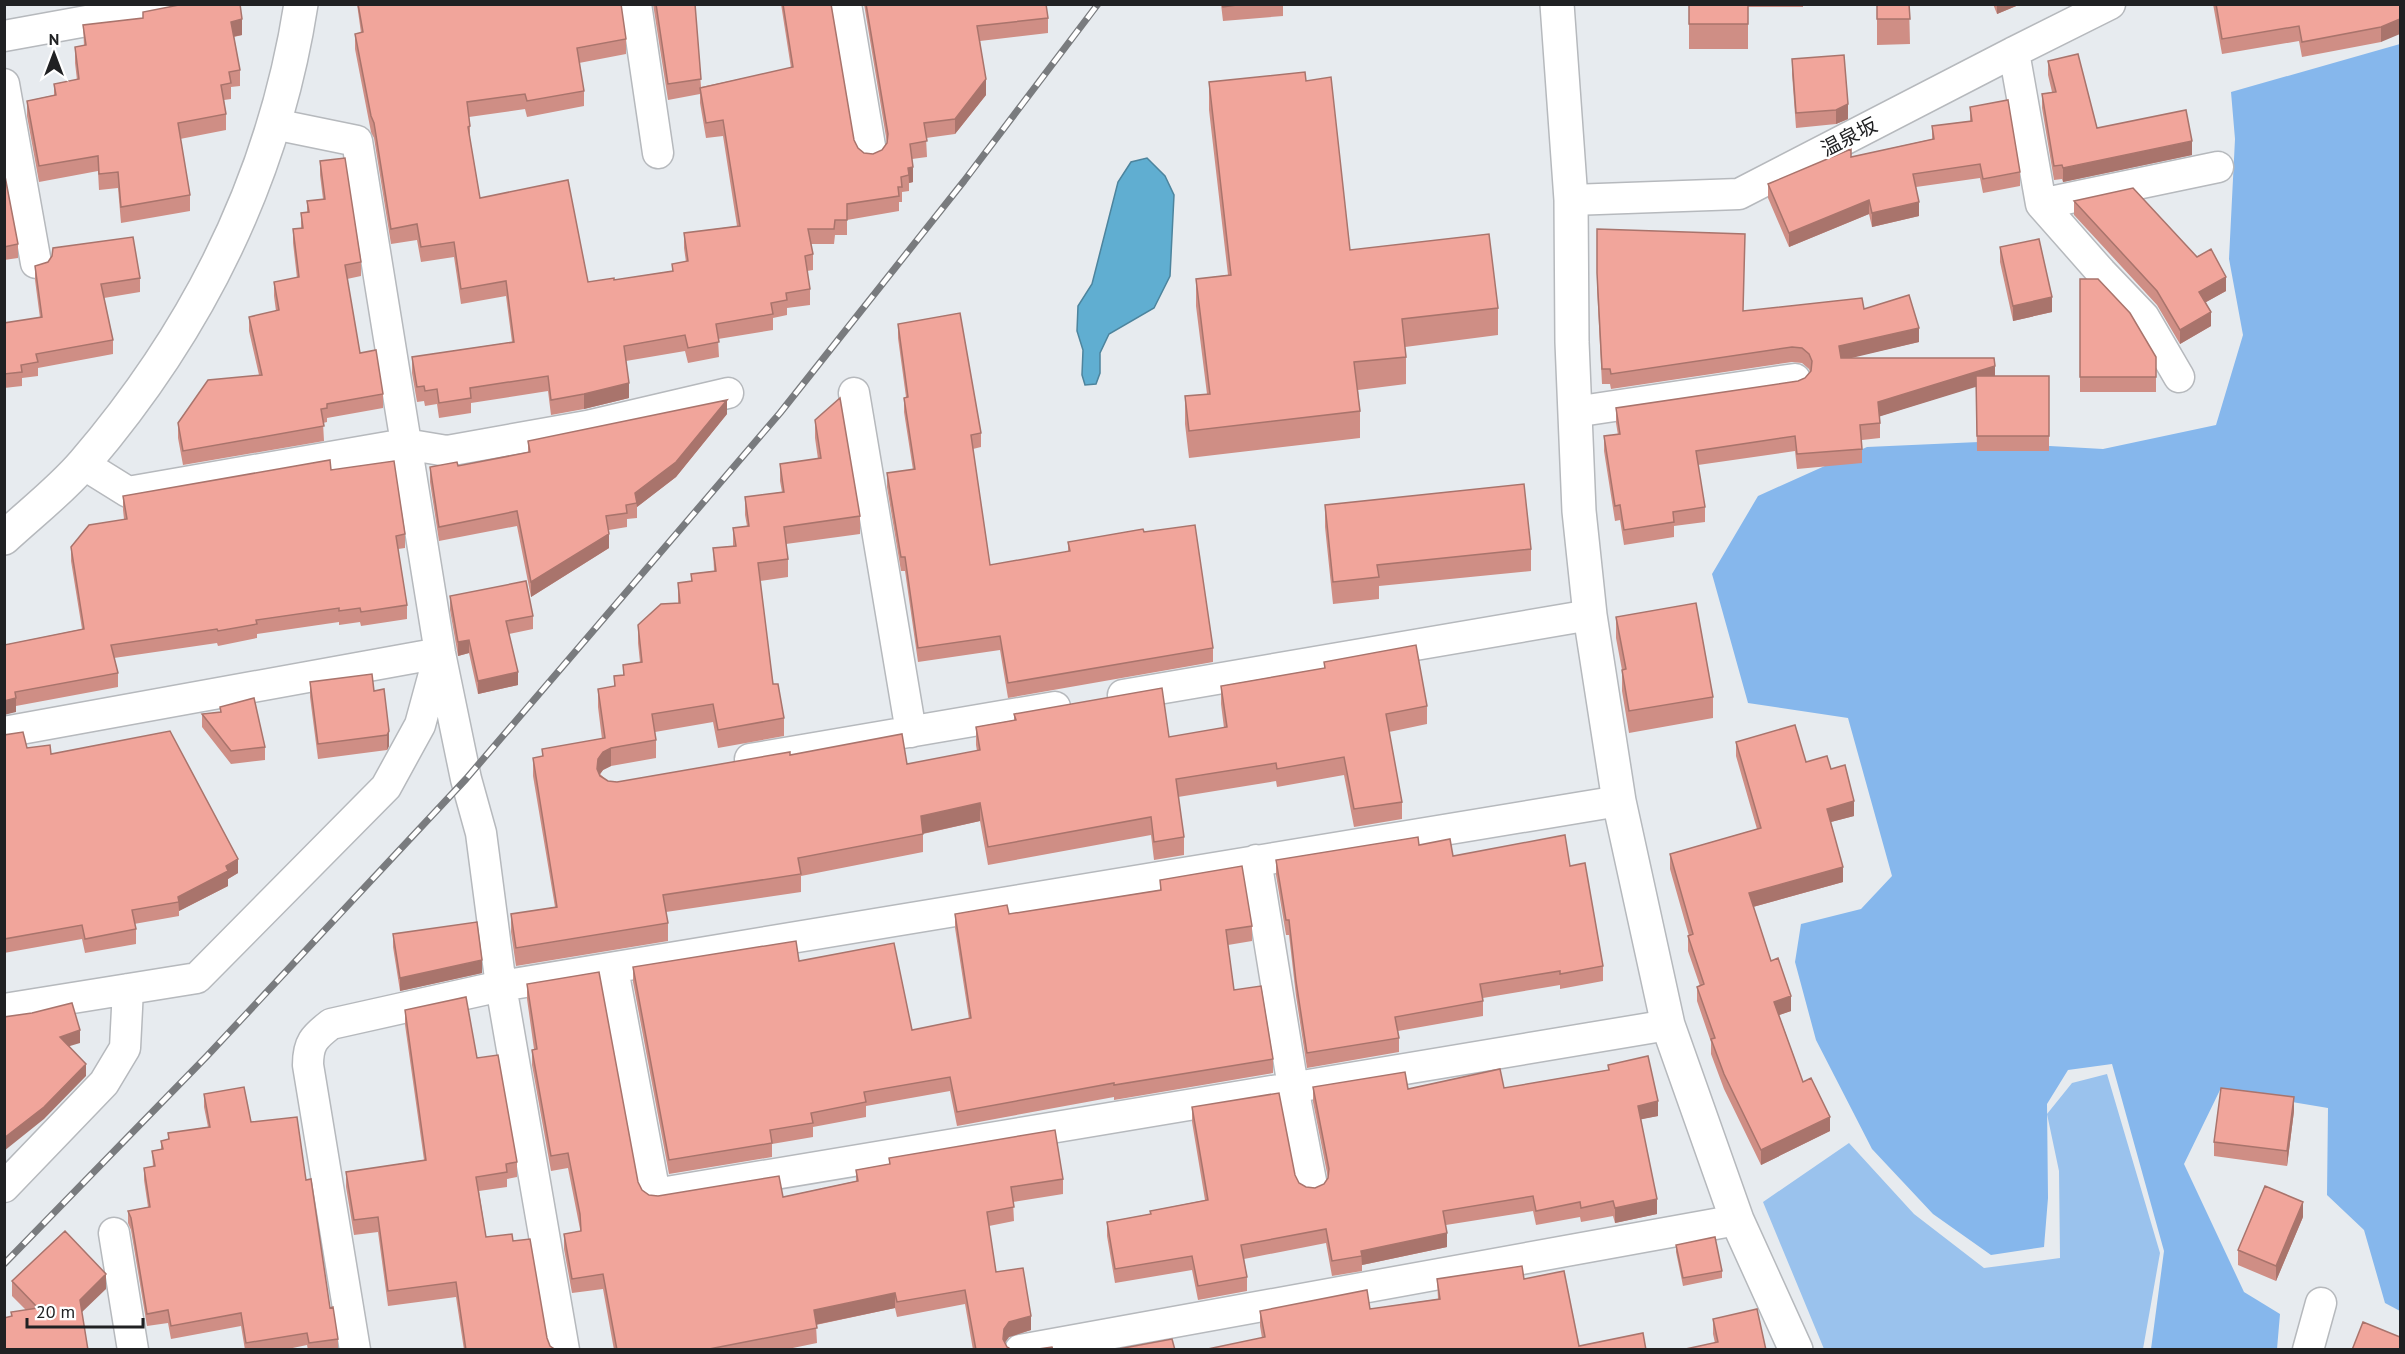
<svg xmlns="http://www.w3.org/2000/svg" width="2405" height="1354" viewBox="0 0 2405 1354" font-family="'PT Sans','Noto Sans JP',sans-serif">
<rect width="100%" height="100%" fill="#e7ebef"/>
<path fill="#9ac2ed" d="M2107,1074L2160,1253L2143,1349H1824L1763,1202L1849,1143L1914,1214L1984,1268L2060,1258L2059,1171L2047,1114L2072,1083Z"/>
<path fill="#86b7ec" d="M2400,44V1311L2385,1303L2364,1230L2327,1195L2328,1108L2220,1090L2184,1164L2244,1292L2280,1314L2277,1349H2151L2164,1251L2112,1064L2068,1070L2047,1104L2048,1198L2044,1247L1991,1255L1933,1214L1872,1149L1816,1040L1795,962L1801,924L1861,909L1892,876L1848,718L1748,703L1712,574L1758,496L1867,447L1979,442L2103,449L2216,425L2243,335L2229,259L2235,139L2231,92Z"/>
<path fill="#60aed1" stroke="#4d849d" stroke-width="1.5" d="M1147,158L1165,176L1174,195L1170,276L1154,308L1109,334L1100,353V373L1096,384L1085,385L1082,375L1083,350L1077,331L1078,306L1092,284L1118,182L1131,162Z"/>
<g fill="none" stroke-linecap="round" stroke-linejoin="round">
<g stroke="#b6b9bd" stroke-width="33">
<path id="minor" d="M636,4L658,153
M846,4L871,152
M4,36L180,4
M2014,52L2041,204L2101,272L2144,317L2179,377
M4,84L36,263
M274,124L357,141L440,653L466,779L481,833L501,986L564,1350
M1571,200L1739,194L2014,52L2110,4
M2041,204L2218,167
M854,393L911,732
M1574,412L1795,379
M83,464L128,492L405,444L447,451L587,426L728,393
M1123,695L1590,615
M4,732L440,653
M750,759L1055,707
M1256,860L1293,1087L1312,1186
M613,969L655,1194L1668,1025
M4,1009L197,978L386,787L420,725L438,659
M4,1187L104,1083L125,1048L128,989
M114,1233L133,1350
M355,1350L308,1065C308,1043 314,1037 331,1024L501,986L1619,801
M1020,1350L1737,1220
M2308,1350L2321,1303"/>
</g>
<g stroke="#b6b9bd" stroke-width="36">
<path id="tertiary" d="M1557,4L1571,200L1572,342L1579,511L1590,615L1619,801L1668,1025L1737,1220L1796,1350
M4,538C31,513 61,490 84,463C198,330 274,178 301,4"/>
</g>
<use href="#minor" stroke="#fff" stroke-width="30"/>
<use href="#tertiary" stroke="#fff" stroke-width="33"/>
<g stroke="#797b7e" stroke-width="7">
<path id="rail" d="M4,1264L207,1056L466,779L780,413L964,181L1098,4"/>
</g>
<use href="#rail" stroke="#fff" stroke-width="4.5" stroke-dasharray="14" stroke-linecap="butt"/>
</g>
<path fill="#cf8e85" d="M357,4H621L626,39V54L579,63L584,91V106L527,117L525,109L469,117L470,126V139L480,198L588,282L614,280L672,271V264L686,262L684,248V233L737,226L723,136L706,138L700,103V94L668,100L653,4H695L701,87L791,68L781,4H831L854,140L858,148L864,153L873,154L882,150L887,143L864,4H1046L1048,18V33L980,41L986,95L955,134L926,138L927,157L912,159L913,182L909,183V191L902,192V202H899V211L847,220V235H835L834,244H811L813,254V270L807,271L810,289V305L787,308V315L773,318V330L718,339L719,357L688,363L685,351L626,361L629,398L584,409L551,415L548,391L471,403V413L439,418L437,404L425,406L424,401L417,402L412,373V357L512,342L506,296L461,304L454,257L421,262L417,240L391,244L374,138L371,132L355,49V34L361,33Z
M1221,4H1283V16L1223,21Z
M1689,4H1803V7H1748V49H1689Z
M1877,4H1909L1910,44L1877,45Z
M1993,4H2021L1997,14Z
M2213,4H2400L2381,42L2302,57L2299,41L2222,54Z
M143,12L242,35L234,37L240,70V86L231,87V99L224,100L226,114V130L180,139L190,195V211L121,223L118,188L99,190L98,171L39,182L27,116V101L54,95V84L77,80L75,63V47L84,46L83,25L143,18Z
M1792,59L1848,119L1836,124L1796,128L1792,74Z
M2048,61L2097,128L2192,155L2063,182L2062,179L2054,180L2042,108V94L2052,92L2048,75Z
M1306,81L1350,250L1498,308V335L1405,347L1406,357V384L1358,390L1360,411V438L1189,458L1185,424V396L1207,394L1196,306V279L1228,275L1209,110V82Z
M1970,107L2020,172V186L1983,193L1980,178L1916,187L1919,216L1872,227L1869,214L1789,247L1768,198V184L1851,157L1932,139V126L1970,121Z
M320,161L361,262V276L347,279L360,353L383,394V408L327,418V422L323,423L324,441L183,465L178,438V423L259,375L249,331V317L276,311L274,296V282L297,278L293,243V229L301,228V213L307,212V201L323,199L320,175Z
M4,171L18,244V258L4,260Z
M2074,201L2197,257L2226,291L2206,302L2211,326L2180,344L2157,305L2074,215Z
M1597,229L1743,311L1864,309L1919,342L1848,358L1995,376H2049V451H1977L1976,386L1880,416V438L1862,440V463L1797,469L1795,451L1698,465L1705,507V522L1674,526V537L1624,545L1620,520L1615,521L1604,451V436L1618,435L1616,423V408L1798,381L1805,378L1810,372L1809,369L1802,363L1792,362L1611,389L1610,384H1602L1597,288Z
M2000,247L2052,312L2013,321L2000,262Z
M35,266L140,278V292L104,298L113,340V354L38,368V376L22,378V386L4,388V323L40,318L35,280Z
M2080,279L2156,357V392H2080Z
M898,324L981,433V447L973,449L990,565L1068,552V542L1144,532L1213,648V662L1008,698L1000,650L918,662L905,571H901L887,487V473L913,470L904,412V398L906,397L898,338Z
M727,414L676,477L637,507V518L627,519V527L609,530V548L531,597L517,526L439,541L430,482V467L458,466L528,452V441Z
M815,420L860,516V534L786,544L788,559V577L760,581L773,684L784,718V736L718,748L713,722L655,732L656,740V758L611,766L603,770L600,774L608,781L617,782L790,755L907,764L977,751L976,745V727L1014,720V714L1169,737L1224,728L1221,704V686L1324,668V662L1427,706V724L1389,732L1402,802V819L1354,827L1344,775L1277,787L1276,781L1178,797L1184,837V855L1154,860L1151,835L988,865L980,821L923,834V852L801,876V892L666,912L668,923V941L516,966L511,932V914L555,907L533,776V758L542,757V749L602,739L598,707V689L614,686V676L623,675V665L640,662L638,643V625L678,603V583L691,581V574L714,571L713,548L733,546V528L747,526L745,515V497L782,492L780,481V464L818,459L815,438Z
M331,470L405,534V548L398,549L407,605V619L361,626L360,622L339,625V622L257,634V638L218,646L217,643L114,658L118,673V687L16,706V712L4,645L82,629L71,561V547L124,519L123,510V496Z
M1325,505L1531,549V571L1379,586V599L1333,604L1325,527Z
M450,596L533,616V629L509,634L518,685L478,694L469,653L458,656L450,610Z
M1616,617L1713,697V718L1629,733L1622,691V670L1616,638Z
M310,682L374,691L384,689L389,746L387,750L318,759L310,697Z
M220,707L265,747V760L231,764L202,727V714L220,712Z
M4,735L27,748L51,754L238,873L228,879V886L179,911V916L134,924L136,929V944L85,953L82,939L4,953Z
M1736,742L1831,769L1854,816L1831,822L1843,882L1753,907L1771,961L1791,1011L1779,1015L1803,1082L1830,1131L1761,1165L1724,1089L1711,1054V1042L1697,1001V987L1700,986L1688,951V936H1689L1670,869V854L1757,829L1736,756Z
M1419,845L1453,856L1570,866L1603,966V981L1560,989V985L1483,998V1016L1398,1031L1399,1038V1052L1307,1068L1296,996L1289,935H1286L1276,875V860Z
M1160,880L1252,926V941L1228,945L1234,990L1273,1059V1073L1114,1100V1097L957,1126L950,1091L866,1106V1117L813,1127V1137L772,1144V1157L669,1174L633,982V967L799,961L912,1030L969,1019L955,928V914H1009L1160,890Z
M393,934L482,973L400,991L393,947Z
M527,984L642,1190L649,1195L658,1196L783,1197L856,1181V1170L889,1164V1158L1063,1179V1194L1013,1202L1014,1221L989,1226L996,1272L1031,1330L1009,1337L1005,1342L1007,1347L1012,1350H973L965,1304L897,1317L895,1308L816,1325L817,1343L783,1350H614L603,1289L572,1293L564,1249V1234L580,1231V1229L568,1168L551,1171L532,1065V1050L534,1049L527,999Z
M405,1010L477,1058L517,1162V1177L507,1179V1187L479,1191L486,1237L513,1241L547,1338L550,1346L556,1350H464L456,1297L388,1306L378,1232L354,1235L346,1187V1172L424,1160L405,1025Z
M1608,1065L1658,1116L1641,1119L1657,1214L1615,1223L1613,1216L1581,1222L1580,1217L1536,1225L1533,1211L1446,1225L1447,1247L1362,1265V1271L1332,1276L1326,1243L1244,1259L1247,1277V1291L1198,1300L1192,1270L1115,1283L1107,1236V1222L1150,1214V1211L1205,1200L1192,1122V1107L1295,1175L1299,1183L1306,1187L1315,1188L1324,1184L1328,1178L1313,1102V1087L1408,1089L1504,1088L1608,1070Z
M204,1094L251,1122L306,1180L330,1308L338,1339V1350H308L307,1345L283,1350H245L241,1326L171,1339L168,1323L147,1326L131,1230L128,1223V1211L148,1207L144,1180V1168L153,1167L152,1151L161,1149V1141L168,1140V1133L208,1127L204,1107Z
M2294,1111L2287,1166L2214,1156V1142Z
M2303,1217L2276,1281L2238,1265V1250Z
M1676,1245L1722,1271V1278L1683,1286L1676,1252Z
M1437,1279H1524L1579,1346L1262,1338L1260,1326V1311L1370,1309L1438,1299Z
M12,1281L106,1289L11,1316V1312L26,1310L12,1296Z
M1713,1319L1766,1350L1715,1343L1713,1334Z"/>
<path fill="#a9746c" d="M1997,4H2021L1997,14Z
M242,19V35L231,37V22Z
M2400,19V34L2381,42V27Z
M986,79V95L955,134V119Z
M1848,104V119L1836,124V110Z
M2192,141V155L2063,182V168Z
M913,167V182L909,183L908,168Z
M1869,200V214L1789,247V233Z
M1919,202V216L1872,227V213Z
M2226,277V291L2199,306V292Z
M2052,297V312L2013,321V306Z
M2211,312V326L2180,344V330Z
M1919,328V342L1839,361V346Z
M1995,366V381L1878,417V402Z
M629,383V398L584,409V394Z
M727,400V414L676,477L637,507L635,493Z
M609,534V548L531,597V582Z
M469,640V653L458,656V642Z
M518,672V685L478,694V681Z
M16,698V712L4,715V701Z
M389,731V746L387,750V735Z
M611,748V766L603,770L598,777L597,769L598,759L603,752Z
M1854,801V816L1827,823V809Z
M980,803V821L921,834V816Z
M238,859V873L228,879V886L179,911L178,897Z
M1843,867V882L1749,908V893Z
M482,960V973L400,991V978Z
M1791,996V1011L1774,1017V1002Z
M80,1030V1043L60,1049V1037Z
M86,1064V1076L44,1119L4,1151V1138Z
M2294,1097V1111L2287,1166V1151Z
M1658,1101V1116L1638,1120V1106Z
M1830,1117V1131L1761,1165V1150Z
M1657,1199V1214L1615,1223V1208Z
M2303,1202V1217L2276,1281V1266Z
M1447,1233V1247L1362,1265L1361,1251Z
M106,1274V1289L80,1314V1300Z
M895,1293V1308L814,1325V1310Z
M1031,1316V1330L1009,1337L1004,1344L1003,1350L1004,1329L1009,1322Z"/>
<path fill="#f1a59b" stroke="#a9746c" stroke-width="1.5" d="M184,4H240L242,19L231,22L240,70L229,72L231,83L221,85L226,114L178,123L190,195L121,207L118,172L99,174L98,156L39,166L27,101L56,95L54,84L79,79L75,47L86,45L83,25L143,18V12Z
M358,4H621L626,39L577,48L584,91L527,101L525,94L467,102L470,126L468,127L480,198L568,180L588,282L614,278V280L673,271L672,264L688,261L684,233L740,226L723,120L706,123L700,88L793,67L783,4H831L854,140L858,148L864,153L873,154L882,150L887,143L888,134L866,4H1046L1048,18L977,26L986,79L955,119L924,123L927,141L910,144L913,167L908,168L909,175L901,177L902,187H898L899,196L847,204V220H835L834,229H808L813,254L805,256L810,289L786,293L787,300L771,303L773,314L716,324L719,342L688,348L685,335L624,346L629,383L584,394L551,400L548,376L470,388L471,398L439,403L437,389L425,391L424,386L417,387L412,357L514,342L506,281L461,289L454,242L421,247L417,224L391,229L374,123L371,116L355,34L363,32Z
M656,4H695L701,79L668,84Z
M1222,4H1244L1223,7Z
M1689,4H1748V24H1689Z
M1877,4H1909L1910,19H1877Z
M2216,4H2400V19L2381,27L2302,42L2299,26L2222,39Z
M2078,54L2097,128L2186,110L2192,141L2063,168L2062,165L2054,166L2042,94L2056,92L2048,61Z
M1844,55L1848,104L1836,110L1796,113L1792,59Z
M1305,72L1306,81L1331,77L1350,250L1489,234L1498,308L1402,319L1406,357L1354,362L1360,411L1189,431L1185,396L1210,394L1196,279L1231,275L1209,82Z
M2008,100L2020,172L1983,179L1980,164L1913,174L1919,202L1872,213L1869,200L1789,233L1768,184L1851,149V157L1934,139L1932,126L1972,121L1970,107Z
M345,158L361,262L345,265L360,353L376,350L383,394L327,404V408L321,409L324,426L183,451L178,423L208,380L262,375L249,317L279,310L274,282L299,277L293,229L303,228L301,213L309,212L307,201L325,199L320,161Z
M4,171L18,244L4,247Z
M2133,188L2197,257L2211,249L2226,277L2199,292L2211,312L2180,330L2157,291L2074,201Z
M1597,229L1745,234L1743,311L1862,298L1864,309L1909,295L1919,328L1839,346L1841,358H1994L1995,366L1878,402L1880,423L1860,425L1862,449L1797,454L1795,436L1696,451L1705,507L1673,512L1674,522L1624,530L1620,505L1615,506L1604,436L1620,434L1616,408L1798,381L1805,378L1811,371L1812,361L1809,354L1802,348L1792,347L1611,374L1610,369H1602L1597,273Z
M133,237L140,278L101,284L113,340L36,354L38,362L21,365L22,372L4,374V323L42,317L35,266L48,262L52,256L53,248Z
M2039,239L2052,297L2013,306L2000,247Z
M2080,279H2098L2130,313L2156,357V377H2080Z
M960,313L981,433L971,435L990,565L1070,551L1068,542L1143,529L1144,532L1195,525L1213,648L1008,683L1000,636L918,648L905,557H901L887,473L915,469L904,398L908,397L898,324Z
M1976,376H2049V436H1977Z
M840,398L860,516L784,527L788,559L758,563L773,684H778L784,718L718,730L713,704L652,714L656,740L611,748L603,752L598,759L597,769L600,776L608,781L617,782L790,752V755L902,734L907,764L980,750L976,727L1016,720L1014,714L1162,688L1169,737L1227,727L1221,686L1325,668L1324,662L1416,645L1427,706L1386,714L1402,802L1354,809L1344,757L1277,769L1276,763L1176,779L1184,837L1154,842L1151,817L988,847L980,803L921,816L923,834L798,858L801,874L663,895L668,923L516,948L511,914L557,907L533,758L543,756L542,749L605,738L598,689L615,686L614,676L624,675L623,665L642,662L638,625L661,604L680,603L678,583L692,581L691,574L716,571L713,548L736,546L733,528L749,526L745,497L784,492L780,464L821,458L815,420Z
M727,400L676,462L635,493L637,503L626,505L627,513L606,516L609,534L531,582L517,511L439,527L430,467L457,462L458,466L530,452L528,441Z
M330,460L331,470L394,461L405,534L396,536L407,605L361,612L360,608L339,611V608L256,620L257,624L218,631L217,629L111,645L118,673L15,692L16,698L4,701V645L84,629L71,547L89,525L127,519L123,496Z
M1524,484L1531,549L1377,565L1379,577L1333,582L1325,505Z
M526,581L533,616L506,621L518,672L478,681L469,640L458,642L450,596Z
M1696,603L1713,697L1629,711L1622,670L1626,669L1616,617Z
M372,674L374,691L384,689L389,731L387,735L318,744L310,682Z
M254,698L265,747L231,751L202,714L221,712L220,707Z
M1795,725L1806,762L1827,756L1831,769L1845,765L1854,801L1827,809L1843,867L1749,893L1771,961L1778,958L1791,996L1774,1002L1803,1082L1811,1078L1830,1117L1761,1150L1724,1074L1711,1039L1715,1038L1697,987L1704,984L1688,936L1693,934L1670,854L1761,828L1736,742Z
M170,731L238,859L226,866L228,871L178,897L179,902L132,910L136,929L85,939L82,925L4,939V735L23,732L27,748L50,745L51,754Z
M1565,835L1570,866L1585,863L1603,966L1560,974V971L1480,984L1483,1001L1395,1017L1399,1038L1307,1053L1296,981L1289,920H1286L1276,860L1418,837L1419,845L1450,839L1453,856Z
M1242,866L1252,926L1226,930L1234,990L1261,986L1273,1059L1114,1085V1083L957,1112L950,1077L864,1092L866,1102L811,1113L813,1123L770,1130L772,1143L669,1160L633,967L796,941L799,961L894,943L912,1030L971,1018L955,914L1007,905L1009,914L1161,890L1160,880Z
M477,922L482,960L400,978L393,934Z
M599,972L638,1182L642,1190L649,1195L658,1196L779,1176L783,1197L858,1181L856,1170L890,1164L889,1158L1055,1130L1063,1179L1011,1187L1014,1207L987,1212L996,1272L1023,1268L1031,1316L1009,1322L1004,1329L1003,1339L1007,1347L1012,1350H976L965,1290L897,1302L895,1293L814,1310L817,1328L704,1350H617L603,1274L572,1279L564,1234L581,1231L580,1214L568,1153L551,1156L532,1050L537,1049L527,984Z
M466,997L477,1058L498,1055L517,1162L506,1164L507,1172L476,1177L486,1237L512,1234L513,1241L530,1239L547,1338L550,1346L556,1350H466L456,1282L388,1291L378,1217L354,1220L346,1172L426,1160L405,1010Z
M72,1003L80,1030L60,1037L86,1064L44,1107L4,1138V1017L32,1013Z
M1648,1056L1658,1101L1638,1106L1657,1199L1615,1208L1613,1201L1581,1208L1580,1202L1536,1211L1533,1196L1443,1211L1447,1233L1361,1251L1362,1256L1332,1261L1326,1229L1241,1245L1247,1277L1198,1286L1192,1256L1115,1269L1107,1222L1151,1214L1150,1211L1208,1200L1192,1107L1279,1093L1295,1175L1299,1183L1306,1187L1315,1188L1324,1184L1328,1178L1329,1169L1313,1087L1405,1072L1408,1089L1500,1069L1504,1088L1609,1070L1608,1065Z
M244,1087L251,1122L297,1117L306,1180L311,1179L330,1308L333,1307L338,1339L309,1343L307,1333L246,1343L241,1313L171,1326L168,1310L147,1314L131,1218L128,1211L150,1207L144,1168L155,1166L152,1151L163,1149L161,1141L169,1139L168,1133L210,1127L204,1094Z
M2221,1088L2294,1097L2287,1151L2214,1142Z
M2265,1186L2303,1202L2276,1266L2238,1250Z
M65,1231L106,1274L80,1300L88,1350H4V1318L12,1316L11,1312L38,1308L12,1281Z
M1715,1237L1722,1271L1683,1278L1676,1245Z
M1522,1266L1524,1279L1564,1271L1579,1346L1643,1333L1646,1350H1203L1265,1337L1260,1311L1367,1290L1370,1309L1440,1299L1437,1279Z
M1757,1309L1766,1350H1681L1718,1342L1713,1319Z
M2363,1322L2400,1337V1350H2352Z
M1172,1339L1175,1350H1113Z
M1052,1347L1053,1350H1031Z"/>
<g text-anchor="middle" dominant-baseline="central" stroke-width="5" stroke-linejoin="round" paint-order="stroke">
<g font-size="20" fill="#202123" stroke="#fff">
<text transform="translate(1849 137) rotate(-27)">温泉坂</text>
</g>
</g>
<rect width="2405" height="1354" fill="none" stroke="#202123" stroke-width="12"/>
<g transform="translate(54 54)" stroke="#ffffff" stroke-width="4.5" paint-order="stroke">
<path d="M0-4.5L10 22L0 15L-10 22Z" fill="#202123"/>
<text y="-9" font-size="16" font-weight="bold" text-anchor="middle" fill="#202123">N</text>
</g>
<path d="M27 1318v9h116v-9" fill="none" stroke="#202123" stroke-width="3"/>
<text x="36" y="1318" font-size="18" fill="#202123" stroke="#ffffff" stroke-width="4.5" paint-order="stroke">20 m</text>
</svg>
